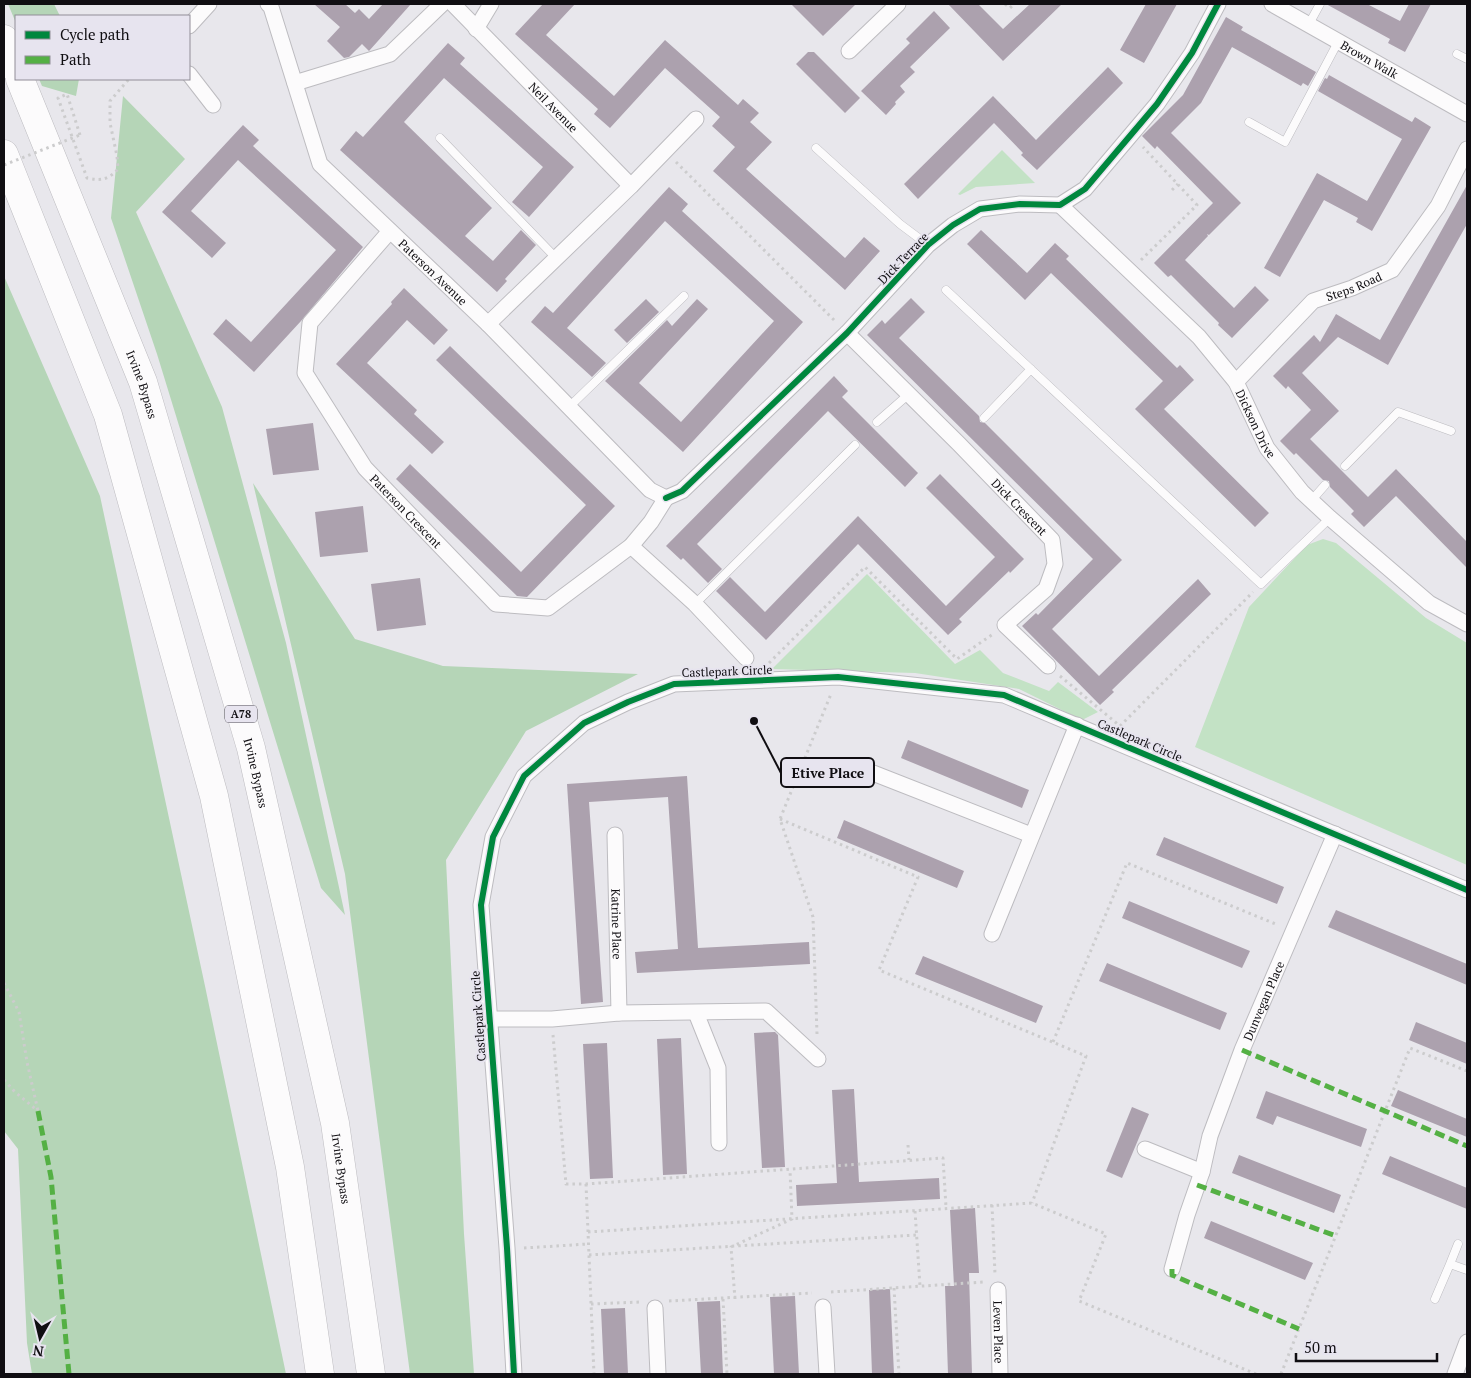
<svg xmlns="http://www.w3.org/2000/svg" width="1471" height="1378" viewBox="0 0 1471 1378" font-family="'PT Serif',serif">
<rect width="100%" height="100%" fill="#e8e7ec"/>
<path fill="#c3e2c5" d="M1002,150L1035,183L976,187L960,195L958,194Z
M1323,539L1336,543L1426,618L1467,643V865L1195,747L1249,607L1307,545Z
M867,574L955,664L980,650L1003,673L1049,691L1058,682L1098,712L1082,720L1019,689L915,673L772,669Z"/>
<path fill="#b5d5b7" d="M8,4H54L60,16H16V23Z
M39,79H79L76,96L42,86Z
M123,96L185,159L136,212L222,407L286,643L345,915L321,888L157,354L111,218Z
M4,276L100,496L205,986L286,1374H32L27,1343L18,1149L4,1131Z
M253,483L355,639L443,666L638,674L526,731L446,860L464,1234L474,1374H410L345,874Z"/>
<path fill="#aca1ae" d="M314,4H345L355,13L359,9L369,19L383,4H411L369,51L362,44L349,57L344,58L327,41L340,27Z
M543,4H575L546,35L614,96L665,40L738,105L743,99L759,113L750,122L772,142L746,169L845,258L864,237L880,251L845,290L713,171L735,147L712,126L720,117L665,68L610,128L594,114L598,109L515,34Z
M791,4H856L823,36Z
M948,4H978L1003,29L1030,4H1062L1003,61Z
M1146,4H1177L1144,63L1120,50Z
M1326,4H1367L1400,21L1409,4H1431L1405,52L1388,43L1390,39Z
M934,11L950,28L910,67L915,72L900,86L905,92L895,102L896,104L886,115L861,91L910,43L906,39Z
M1226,17L1243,27L1241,30L1316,72L1308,86L1303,83L1301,86L1232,47L1201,103L1171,133L1241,203L1209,235L1207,234L1208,236L1185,260L1234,308L1255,286L1269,300L1232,338L1218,325L1219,323L1171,275L1168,277L1154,263L1213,203L1157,146L1155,149L1142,136L1183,95Z
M448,43L465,58L460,64L574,167L529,217L512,202L543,167L444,78L404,122L492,208L465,236L493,261L521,230L536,245L505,279L507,281L497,292L340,150L356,131L363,137Z
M808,52H814L860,98L845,113L796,64Z
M1108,67L1123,83L1037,170L1021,155L1023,153L994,123L918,199L904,184L993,96L1036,140Z
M1329,75L1412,122L1415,117L1431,127L1372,231L1356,222L1358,218L1324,200L1280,277L1264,268L1317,173L1367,201L1402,139L1318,91L1325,78L1327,79Z
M243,125L259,140L253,146L363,247L301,321L254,372L213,334L226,319L251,342L336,250L238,160L191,211L226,243L212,258L162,212Z
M1467,185V224L1388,365L1338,337L1302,373L1339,411L1310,439L1368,497L1396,469L1467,542V568L1396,496L1364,527L1351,514L1354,511L1330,487L1329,481L1323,480L1296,453L1294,455L1280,441L1311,410L1288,386L1286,389L1273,376L1314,335L1320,342L1336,314L1380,340Z
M669,187L688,204L682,211L803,322L683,452L605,381L667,320L672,326L697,299L708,309L639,383L681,422L774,321L665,221L567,328L606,363L592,377L531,322L545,306L553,313Z
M981,230L1027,273L1055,243L1069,256L1066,259L1177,368L1180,365L1194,380L1164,409L1269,513L1255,527L1135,409L1163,381L1051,273L1025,300L967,244Z
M404,288L448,330L434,345L407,320L367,363L417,410L414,414L444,442L432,454L336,364L392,304L391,302Z
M911,298L925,312L899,338L979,416L980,422L985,423L1122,560L1052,629L1099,676L1198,579L1211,594L1112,690L1114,692L1100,705L1022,626L1036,613L1038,615L1093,559L867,335L882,320L885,324Z
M646,299L659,312L627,343L614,330Z
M450,346L615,506L527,597L517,596L396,479L410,464L521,572L586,505L436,360Z
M834,376L848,391L842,397L918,473L905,487L828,411L697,544L722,569L708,583L683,558L681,560L666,546Z
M313,423L319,470L273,475L266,429Z
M940,474L1024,559L1010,573L1009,571L959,619L962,622L948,635L858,544L766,640L716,591L730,577L765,612L858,516L946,606L995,557L926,488Z
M363,506L368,552L320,557L315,512Z
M420,578L426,625L377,631L371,584Z
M908,740L1029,790L1022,808L901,758Z
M687,776L698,948L809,942L810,964L637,973L635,952L678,949L668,797L589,802L603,1002L581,1004L567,784Z
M844,820L964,871L957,888L837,838Z
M1164,837L1284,887L1277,904L1156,855Z
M1129,901L1250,951L1242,968L1122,918Z
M1336,910L1467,964V985L1328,927Z
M923,956L1043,1006L1036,1023L915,974Z
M1107,963L1227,1013L1220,1030L1099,981Z
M1416,1022L1467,1043V1064L1409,1040Z
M775,1032L778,1035L785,1167L762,1168L754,1033Z
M681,1038L687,1174L663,1175L657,1039Z
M607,1043L613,1178L590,1179L583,1044Z
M854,1089L859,1182L939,1178L940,1199L797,1206L796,1185L837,1183L832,1090Z
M1398,1090L1467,1119V1137L1391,1106Z
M1266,1091L1367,1129L1361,1147L1277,1116L1273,1125L1256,1118Z
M1132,1107L1149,1114L1122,1178L1106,1171Z
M1239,1155L1341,1195L1334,1213L1232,1173Z
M1390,1156L1467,1188V1209L1382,1174Z
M975,1208L979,1273H969L972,1374H948L945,1286H954L950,1210Z
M1211,1221L1313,1263L1305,1280L1204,1238Z
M890,1289L894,1374H872L869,1290Z
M795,1296L799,1374H774L770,1297Z
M720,1301L723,1374H701L697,1302Z
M625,1308L628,1374H604L601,1309Z"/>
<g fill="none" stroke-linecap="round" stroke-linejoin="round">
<g stroke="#bdbcc0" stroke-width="9">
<path id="lane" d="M1309,24L1320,4
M1457,54L1467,59
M1249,122L1285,142L1338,42
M440,138L556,258
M816,148L900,224L928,245
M946,290L1261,584L1330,518
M569,407L684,296
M984,418L1031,369
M877,422L909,394
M1345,466L1398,412L1451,431
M1311,501L1325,485
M695,604L855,445
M1450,1264L1458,1244
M1435,1299L1450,1264L1467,1270"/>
</g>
<g stroke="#bdbcc0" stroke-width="17">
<g id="street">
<path id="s1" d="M268,4L271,7L320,164L488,324L650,490L666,498"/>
<path id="s2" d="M453,4L631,186"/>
<path id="s3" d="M1272,4L1467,114"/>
<path d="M189,26L209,4"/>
<path d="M476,29L491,4"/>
<path d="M849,51L898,4"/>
<path d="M189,74L213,105"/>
<path d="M295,83L390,54L442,4"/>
<path id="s4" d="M1060,205L1199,337L1236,382L1267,448L1302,492L1330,518L1429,603L1467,624"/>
<path id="s5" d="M390,231L310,323L305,373L365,468L496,604L548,608L631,546L651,522L666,498"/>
<path d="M488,324L631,186L696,119"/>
<path id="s6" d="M847,333L959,444L1052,540L1055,564L1046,589L1005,625L1048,666"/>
<path id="s7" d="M1236,382L1313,301L1352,288L1392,270L1438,206L1467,149"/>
<path d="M666,498L682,491L847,333L928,245L953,225L980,209L1020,204L1060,205L1085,189L1157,104L1192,53L1218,4"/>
<path d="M631,546L695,604L746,658"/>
<path d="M873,773L1031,835"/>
<path id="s8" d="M615,835L619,1013"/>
<path d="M992,934L1077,725"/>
<path d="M696,1013L718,1068L719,1143"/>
<path d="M489,1019H552L619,1013L766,1011L818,1059"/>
<path d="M1145,1149L1202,1172"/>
<path id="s9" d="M1172,1269L1187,1215L1202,1172L1210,1136L1242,1050L1335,834"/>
<path id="s10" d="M998,1290L1000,1374"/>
<path d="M823,1307L827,1374"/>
<path d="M655,1308L658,1374"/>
<path d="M514,1374L507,1248L481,905L493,837L524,776L584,723L628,702L674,684L838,677L1004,695L1467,890"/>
<path d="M1455,1374L1467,1342"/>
</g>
</g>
<g stroke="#bdbcc0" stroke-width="29">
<g id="highway">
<path d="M4,39L16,69"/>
<path id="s11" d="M20,79L143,382L251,748L335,1123L371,1374"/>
<path d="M4,154L108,415L214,796L290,1167L320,1374"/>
</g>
</g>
<path stroke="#cccccd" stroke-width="3" stroke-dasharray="2.5 4" stroke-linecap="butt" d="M1005,4L1010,8L1014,4
M80,135L67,94L58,98L87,178C101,181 108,180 118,169L117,156L110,123V101L129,79
M676,162L836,322
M1172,190L1178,184
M1141,260L1197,205L1143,147
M769,663L865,567L957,659L993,634
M1060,676L1120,726L1253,592
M780,819L918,877L879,970L1086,1056L1032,1203
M4,983L19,1012L27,1062L38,1111
M817,1034L813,917L780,819L831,694
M553,1035L566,1184H586L943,1158L946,1207
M1053,1042L1127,863L1278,925
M4,1080L15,1092L38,1111
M908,1145L909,1160
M586,1184L594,1374
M992,1205L995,1274
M915,1211L920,1286
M588,1232L1032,1203L1106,1234L1079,1301L1256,1374
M524,1248L588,1244
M589,1255L916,1235
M894,1288L899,1374
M831,1292L984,1282
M723,1299L727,1374
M735,1299L731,1247L792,1219L790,1170
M669,1301L812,1293
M591,1304L640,1302
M1281,1374L1410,1048L1467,1071"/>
<use href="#lane" stroke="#fcfbfc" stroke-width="8"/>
<use href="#street" stroke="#fcfbfc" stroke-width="15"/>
<use href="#highway" stroke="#fcfbfc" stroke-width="28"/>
<path stroke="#cccccd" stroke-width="3" stroke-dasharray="2.5 4" stroke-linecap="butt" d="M4,165L80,135"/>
<path stroke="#54b044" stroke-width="5" stroke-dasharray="10 5" stroke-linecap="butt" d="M1242,1050L1467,1146
M38,1111L51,1177L69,1374
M1197,1185L1336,1236
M1172,1269V1275L1299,1329"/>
<g stroke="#e7e4ef" stroke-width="9">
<path id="cycleway" d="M666,498L682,491L847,333L928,245L953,225L980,209L1020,204L1060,205L1085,189L1157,104L1192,53L1218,4
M514,1374L507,1248L481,905L493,837L524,776L584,723L628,702L674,684L838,677L1004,695L1467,890"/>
</g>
<use href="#cycleway" stroke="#00873e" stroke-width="6"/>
</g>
<g text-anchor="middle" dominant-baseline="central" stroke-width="4" stroke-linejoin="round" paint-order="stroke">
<rect fill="#e7e4ef" stroke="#504e54" stroke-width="1" x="225" y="705.5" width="32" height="17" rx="4"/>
<g font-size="11" font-weight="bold" fill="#100e12">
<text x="241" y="714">A78</text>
</g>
<g font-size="12" fill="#100e12" stroke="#e7e4ef">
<text stroke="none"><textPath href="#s3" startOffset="112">Brown Walk</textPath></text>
<text stroke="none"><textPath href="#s2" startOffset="144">Neil Avenue</textPath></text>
<text transform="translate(903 258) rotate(-46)">Dick Terrace</text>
<text stroke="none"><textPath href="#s1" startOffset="325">Paterson Avenue</textPath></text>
<text stroke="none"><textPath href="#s7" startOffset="155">Steps Road</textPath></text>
<text stroke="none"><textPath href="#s11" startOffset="329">Irvine Bypass</textPath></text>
<text stroke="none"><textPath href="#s4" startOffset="296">Dickson Drive</textPath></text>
<text stroke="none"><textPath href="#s6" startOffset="245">Dick Crescent</textPath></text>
<text stroke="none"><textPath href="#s5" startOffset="344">Paterson Crescent</textPath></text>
<text transform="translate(727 671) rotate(-2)">Castlepark Circle</text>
<text transform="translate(1140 740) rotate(23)">Castlepark Circle</text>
<text stroke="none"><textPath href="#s11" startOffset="734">Irvine Bypass</textPath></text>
<text stroke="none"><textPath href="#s8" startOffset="89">Katrine Place</textPath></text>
<text stroke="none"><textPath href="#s9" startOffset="284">Dunvegan Place</textPath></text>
<text transform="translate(478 1016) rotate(-94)">Castlepark Circle</text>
<text stroke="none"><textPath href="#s11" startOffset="1139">Irvine Bypass</textPath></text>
<text stroke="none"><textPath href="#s10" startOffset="42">Leven Place</textPath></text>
</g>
</g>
<path fill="none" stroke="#100e12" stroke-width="2" d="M754 721L781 773"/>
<circle fill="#100e12" stroke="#e7e4ef" stroke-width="2" cx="754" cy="721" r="5"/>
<rect fill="#e7e4ef" stroke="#100e12" stroke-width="2" x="781" y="758" width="93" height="29" rx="5"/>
<g font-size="14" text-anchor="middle" font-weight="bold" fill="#100e12">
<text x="828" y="778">Etive Place</text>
</g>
<rect width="1471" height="1378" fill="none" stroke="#100e12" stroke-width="10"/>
<rect x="15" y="15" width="175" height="65" fill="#e7e4ef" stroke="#918e97"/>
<rect x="25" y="31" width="25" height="8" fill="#00873e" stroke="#918e97"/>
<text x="60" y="40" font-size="15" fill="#100e12">Cycle path</text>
<rect x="25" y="56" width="25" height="8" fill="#54b044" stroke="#918e97"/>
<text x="60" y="65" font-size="15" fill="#100e12">Path</text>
<g transform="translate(40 1338) rotate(188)" stroke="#e7e4ef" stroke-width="4" paint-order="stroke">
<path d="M0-4L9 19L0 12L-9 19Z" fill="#100e12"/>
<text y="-8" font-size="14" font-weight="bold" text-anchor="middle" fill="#100e12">N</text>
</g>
<path d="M1296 1353v8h141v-8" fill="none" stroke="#100e12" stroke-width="2.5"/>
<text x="1304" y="1353" font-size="15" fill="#100e12" stroke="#e7e4ef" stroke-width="4" paint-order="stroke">50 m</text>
</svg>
